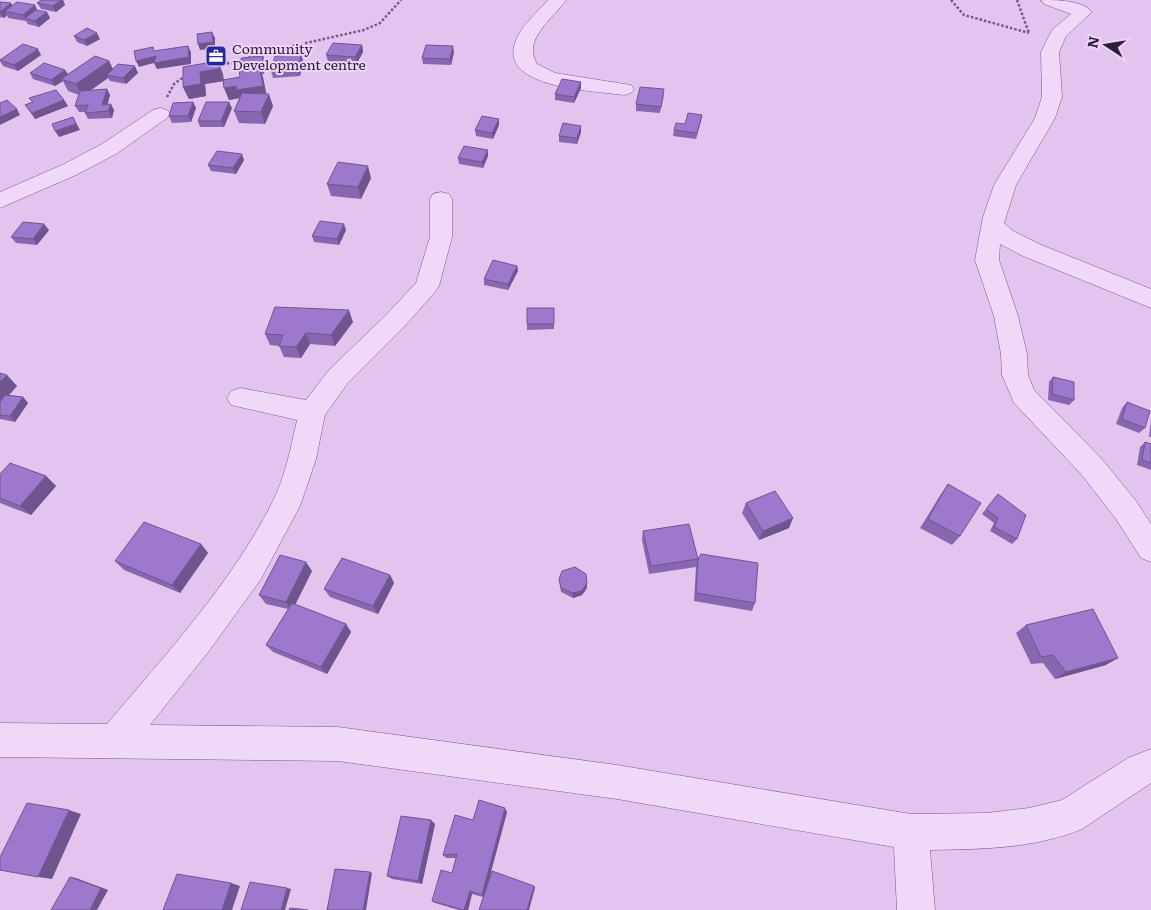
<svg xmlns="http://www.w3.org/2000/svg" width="1151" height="910" viewBox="0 0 1151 910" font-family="Literata,serif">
<rect width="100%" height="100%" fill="#e3c4ef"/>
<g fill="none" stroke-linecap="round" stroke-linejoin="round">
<g stroke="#745a8a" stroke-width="1">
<path id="minor" d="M548,0H566C553,19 522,39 537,64L555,73L631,85L634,89L631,93L624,95C598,91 499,89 515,43C520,26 537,13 548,0Z
M1041,0C1055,0 1083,0 1092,12L1066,36L1059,52L1062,97L1055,118L1016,185L1004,223L1013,231L1039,244L1151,289V308L1023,256L1000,244L999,260L1018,316L1027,354L1028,375L1034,390L1101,458L1136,501L1151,524V562L1141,558L1116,519L1081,474L1014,403L1002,375L1001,354L994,316L975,260L983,217L994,185L1035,118L1042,97L1041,52L1052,30L1071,14L1044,4Z
M160,108L167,110L170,114L167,118L116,154L76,175L0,208V192L62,165L102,144L153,110Z
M441,192L449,194L452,199V237L439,286L435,292L404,327L347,384L325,415L316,459L300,506L261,579L209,651L150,725L338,727L617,765L911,814L987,813L1029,808L1062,800L1128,758L1151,749V783L1082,829C1033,849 982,849 930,850L935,910H897L894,847L617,799L338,761L0,757V723L107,724C166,654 230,585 272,503C285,478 291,447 297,420L231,405L227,398L231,391L240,388L306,400L329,370L386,315L416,283L430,237V199L433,194Z"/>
</g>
<path stroke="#745a8a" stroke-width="2.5" stroke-dasharray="2.5 2" stroke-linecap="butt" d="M951,0L964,15L1029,33
M1017,0L1029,33
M218,66L288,47L364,30L380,23L401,0
M167,97L174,84L185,76"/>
<use href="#minor" fill="#f0d8f9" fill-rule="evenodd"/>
</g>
<path fill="#8768b0" d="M41,0H63L65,5L56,12L41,9L37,3Z
M0,2L11,3L12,6L35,5L37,10L50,18L39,27L28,24L26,21L8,18L7,15L4,18L0,17Z
M74,36L100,39L87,46L77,42Z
M362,45L363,52L357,63L328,61L326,55Z
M454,52L451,65L423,64L422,58Z
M41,55L18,71L3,66L0,61V60Z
M301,55L303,61L300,76L273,78L271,71Z
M263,56L265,62L264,74H262L266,94L273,106L265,124L239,123L234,111L240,98L229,100L223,81L205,84L206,96L189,99L183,87L223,74V80L240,77Z
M109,61L113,69L138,73L126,84L110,81L108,78L90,91L107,89L110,95L107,104L114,110L112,118L88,119L85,113L86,112H79L75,106L79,95L68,91L63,81L55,86L33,79L30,73L65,70L68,74Z
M581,82V88L574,103L555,100V94Z
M664,95L660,113L636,111V104Z
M29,98L64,100L68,106L35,119L25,105L32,102Z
M193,102L196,108L191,122L172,123L169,116Z
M232,108L224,127H200L198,121Z
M702,115L696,139L673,136L674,130Z
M499,125L493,139L476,136L475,130Z
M581,132L577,144L559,142V136Z
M488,156L483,168L459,164L458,158Z
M244,160L236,174L211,171L208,165Z
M371,178L361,199L331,196L327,184Z
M49,230L37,245L16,243L11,237Z
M346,230L339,245L314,242L312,236Z
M517,266L518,271L508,290L484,285V279Z
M554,308V329L527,330V324Z
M353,322L335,346L310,344L301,358L284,357L279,346L270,345L265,334Z
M0,373L17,386L9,395L23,397L28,403L15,422L0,419Z
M1053,377L1074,400L1069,405L1048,400L1049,382Z
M1127,402L1145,428L1139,433L1116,424L1122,408Z
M1151,420V437H1149Z
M1145,442L1151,444V470L1137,465L1140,447Z
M0,474L46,476L56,486L31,515L0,503Z
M948,484L960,536L952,545L920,528L941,494Z
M998,494L1017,539L1012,544L990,531L994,523L982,514Z
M746,503L789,528L759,540L742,513Z
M643,531L698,559L755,603L752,611L694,601L696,567L649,574L642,540Z
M201,544L208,553L180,593L124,570L115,561Z
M312,571L295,605L346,624L351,632L327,674L273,652L266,645L288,609L266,604L259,595Z
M390,575L394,583L378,614L330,597L324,589Z
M559,579L587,588L582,595L573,598L561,592Z
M1026,625L1106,665L1055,679L1043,663L1031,664L1016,633Z
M507,812L490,876L534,886L535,888L483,897L472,894L468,910H459L435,903L432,901L452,873L456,858H446L443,855L473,820Z
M435,824L422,884L392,879L387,876Z"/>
<path fill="#6e5590" d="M61,0H63L65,5L56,12L53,6Z
M11,3L14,9L5,11L7,15L4,18L0,12Z
M35,5L38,12L25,18L23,15Z
M47,12L50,18L39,27L35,21Z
M212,32L215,38V48L200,50L198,44Z
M97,33L100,39L87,46L84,40Z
M362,45L363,52L357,63L355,57Z
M188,46L191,52V64L157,69L154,63L139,67L136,61Z
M453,46L454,52L451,65L450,59Z
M38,49L41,55L18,71L14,65Z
M301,55L303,61L300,76L298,70Z
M263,56L265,62L264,74L262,68Z
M109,61L115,73L107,75L108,78L82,96L76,84Z
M218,61L223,74L224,81L205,84L206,96L189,99L183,87L200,72Z
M259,65L263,77L267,97L269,94L273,106L265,124L261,112L240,98L229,100L224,88Z
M135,66L138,73L126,84L123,78Z
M65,70L69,76L61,79L63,81L55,86L51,80Z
M581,82V88L574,103V97Z
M107,89L110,95L106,111L102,105Z
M64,100L68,106L35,119L32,113Z
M193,102L196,108L191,122L188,116Z
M229,102L232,108L224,127L221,121Z
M111,104L114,110L112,118L108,111Z
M17,109L20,115L0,125V117Z
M702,115L701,121L696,139L697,133Z
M73,117L80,130L59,137L55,131Z
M499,119V125L493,139L492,133Z
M581,126V132L577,144V138Z
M488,150V156L483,168L482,162Z
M242,154L244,160L236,174L233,168Z
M368,166L371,178L361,199L358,187Z
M44,224L49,230L37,245L33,239Z
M344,224L346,230L339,245L337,239Z
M517,266L518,271L508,290V284Z
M349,310L353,322L335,346L331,335Z
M306,333L310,344L301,358L296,347Z
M7,375L17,386L0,405V382Z
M23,397L28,403L15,422L10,416Z
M46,476L56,486L31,515L20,506Z
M793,518L789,528L759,540L763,531Z
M201,544L208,553L180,593L172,585Z
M306,562L312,571L292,611L286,602Z
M390,575L394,583L378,614L373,606Z
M587,583V588L582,595L573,598V593Z
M346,624L351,632L327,674L321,667Z
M1118,658L1106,665L1055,679L1066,672Z
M505,808L507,812L484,897L482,895Z
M69,810L81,814L52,879L38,877Z
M431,820L435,824L422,884L418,881Z
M370,872L372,873L366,910H363Z
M70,877L76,878L108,890L97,910H90Z
M231,883L240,886L232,910H222Z
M534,886L535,888L529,910H527Z
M287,888L291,889L285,910H281Z
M470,891L472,894L468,910H464Z"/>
<path fill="#9d79cd" stroke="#6e5590" d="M41,0H61L53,6L37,3Z
M0,2L11,3L0,12Z
M17,2L35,5L23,15L5,11Z
M36,10L47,12L35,21L25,18Z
M87,28L97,33L84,40L74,36Z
M212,32L213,42L198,44L197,34Z
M333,43L362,45L355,57L326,55Z
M23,44L38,49L14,65L0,60Z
M426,45L453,46L450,59L422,58Z
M188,46L189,57L154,63L156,56L136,61L134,51L153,47L154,51Z
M301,55L298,70L271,71L275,56Z
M95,56L109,61L76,84L61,79Z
M263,56L262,68H260L259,65L241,68L242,58Z
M218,61L219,69L200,72L201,84L183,87V67Z
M44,63L65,70L51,80L30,73Z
M118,64L135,66L123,78L107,75Z
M259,65L263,86L237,90L236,86L224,88L223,80L240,77L239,69Z
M562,79L581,82L574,97L555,94Z
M640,87L664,89L661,107L636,104Z
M107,89L102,105L111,104L108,111L85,113L88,105L75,106L80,91Z
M56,90L64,100L32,113L25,105L33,102L29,98Z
M242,93L269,94L261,112L234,111Z
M7,100L17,109L0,117V103Z
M193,102L188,116H169L173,103Z
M206,102H229L221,121H198Z
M688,113L702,115L697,133L674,130L676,123L685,124Z
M482,116L499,119L492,133L475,130Z
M73,117L76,124L55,131L52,124Z
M563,123L581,126L577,138L559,136Z
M464,146L488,150L482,162L458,158Z
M217,151L242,154L233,168L208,165Z
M338,162L368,166L358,187L327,184Z
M320,221L344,224L337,239L312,236Z
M23,222L44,224L33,239L11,237Z
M493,260L517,266L508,284L484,279Z
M275,307L349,310L331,335L306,333L296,347L279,346L283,335L265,334Z
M527,308H554V324H527Z
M0,373L7,375L0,382Z
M1053,377L1074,382V400L1052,394Z
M5,395L23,397L10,416L0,415V402Z
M1127,402L1150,411L1145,428L1122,419Z
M1145,442L1151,444V463L1142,460Z
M10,463L46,476L20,506L0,498V474Z
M948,484L981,503L960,536L928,519Z
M775,491L793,518L763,531L746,503Z
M998,494L1026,515L1017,539L994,527L998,518L986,509Z
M144,522L201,544L172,585L115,561Z
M689,524L698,559L651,566L643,531Z
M701,554L758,563L755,603L696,593L698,559Z
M280,555L306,562L286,602L259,595Z
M342,558L390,575L373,606L324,589Z
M575,567L586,574L587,583L582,591L573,593L561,588L559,579L562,571Z
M292,603L346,624L321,667L266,645Z
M1093,609L1118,658L1066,672L1053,655L1041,657L1026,625Z
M479,800L505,808L482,895L470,891L464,910L432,901L441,870L452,873L457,854L443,855L455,815L473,820Z
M27,803L69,810L38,877L0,870V857Z
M401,816L431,820L418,881L387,876Z
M335,869L370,872L363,910H327Z
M492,871L534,886L527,910H479Z
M177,874L231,883L222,910H163Z
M70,877L101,888L90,910H51Z
M250,882L287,888L281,910H241Z
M290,908L308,910H289Z"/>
<defs>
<g id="office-square" transform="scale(1.125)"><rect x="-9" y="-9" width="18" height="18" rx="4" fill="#2a299a" stroke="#edd4f6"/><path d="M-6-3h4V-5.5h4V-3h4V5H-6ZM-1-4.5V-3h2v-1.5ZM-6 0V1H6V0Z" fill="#fff"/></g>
</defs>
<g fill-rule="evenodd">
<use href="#office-square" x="216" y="56"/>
</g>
<g text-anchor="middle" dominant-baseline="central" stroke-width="4" stroke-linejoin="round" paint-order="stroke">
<g font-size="14" fill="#2c1e3a" stroke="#edd4f6" text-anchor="start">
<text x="232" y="48">Community<tspan x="232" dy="16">Development centre</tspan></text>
</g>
</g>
<g transform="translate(1106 45) rotate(282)" stroke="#edd4f6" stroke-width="4" paint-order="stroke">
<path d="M0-4L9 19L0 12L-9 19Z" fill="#2c1e3a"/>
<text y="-8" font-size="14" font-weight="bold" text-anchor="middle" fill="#2c1e3a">N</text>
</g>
</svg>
